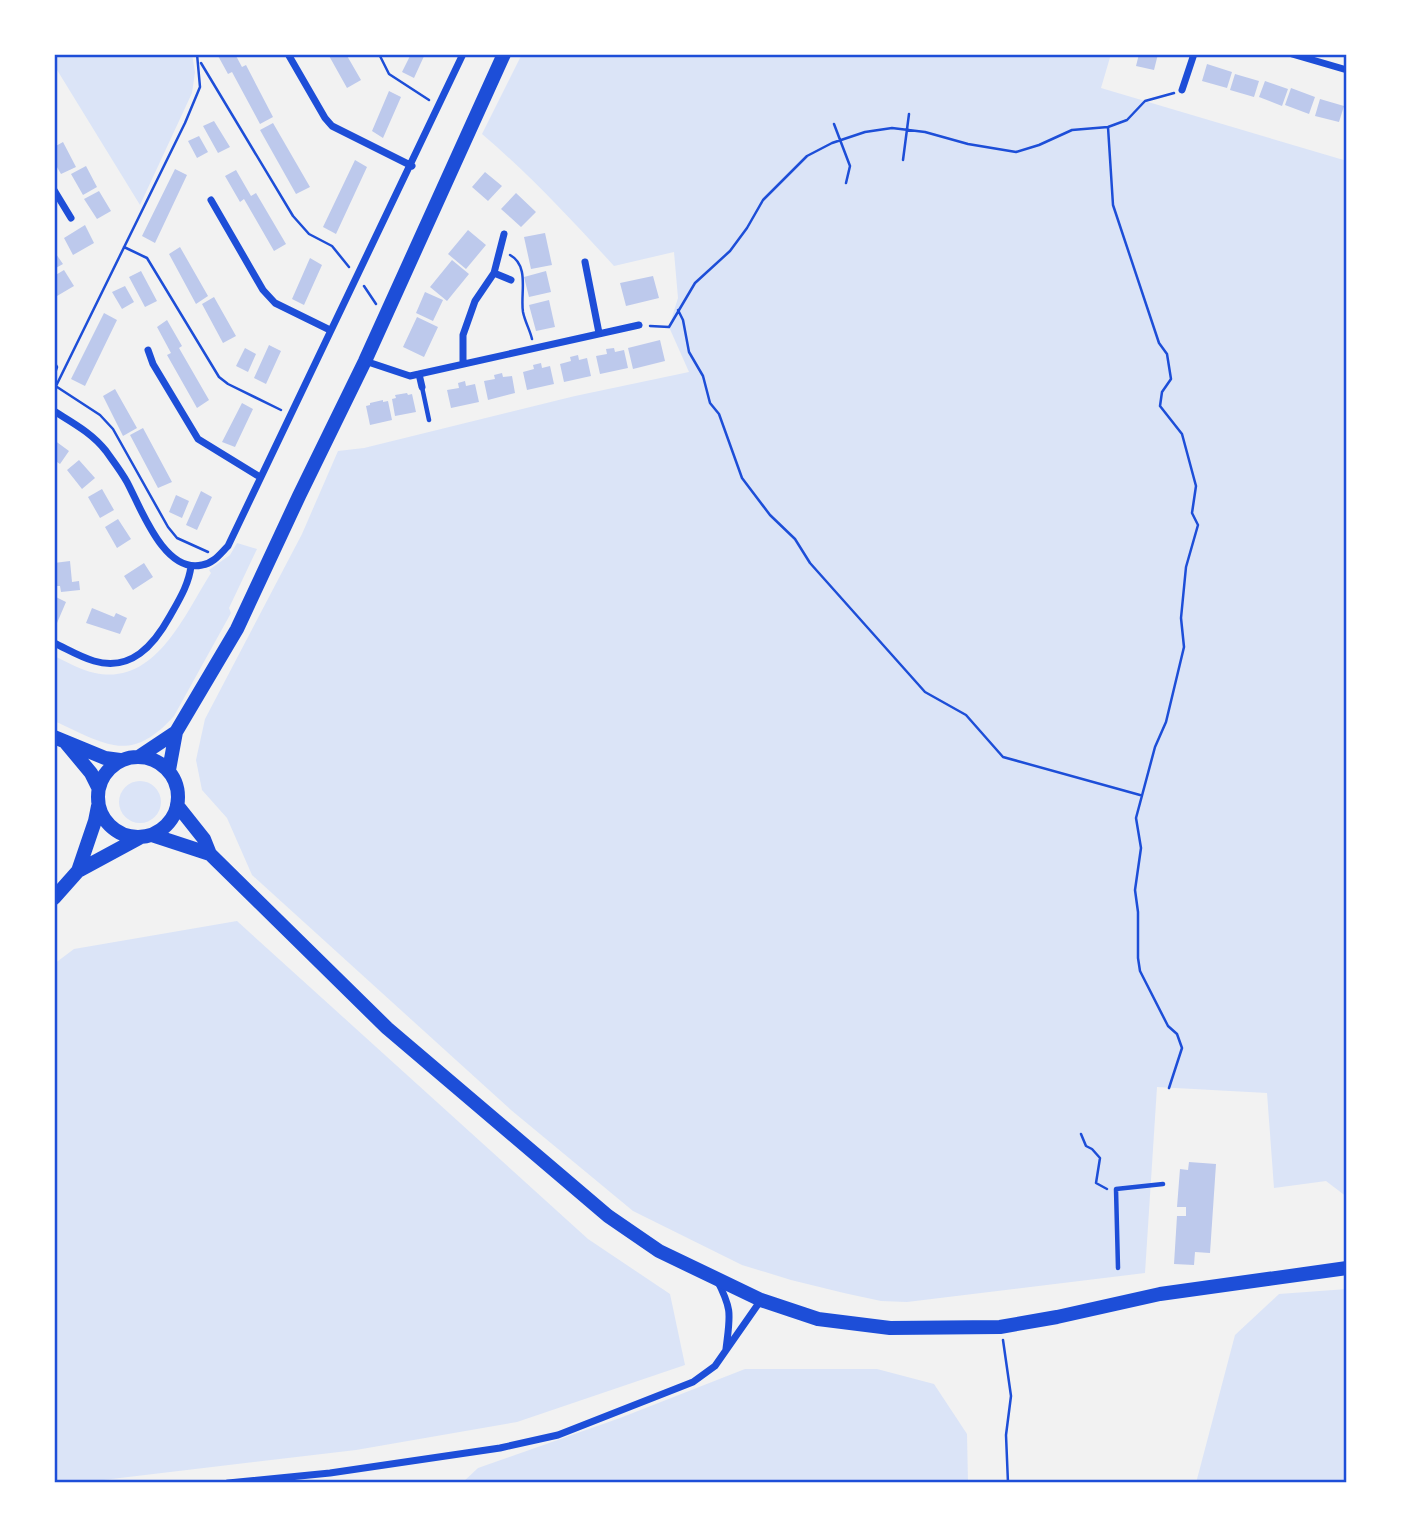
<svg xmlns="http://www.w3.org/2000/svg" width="1401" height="1537" viewBox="0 0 1401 1537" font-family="'PT Sans',sans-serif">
<rect width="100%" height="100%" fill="#f2f2f2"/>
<path fill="#dbe4f7" d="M54,54H192L195,72L192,93L140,205L54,65Z
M522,54H1111L1101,88L1347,161V1197L1326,1181L1274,1188L1267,1093L1157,1087L1145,1273L907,1302L881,1301L844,1293L791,1280L742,1265L633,1211L511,1110L252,875L227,818L202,790L196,760L205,719L302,534L338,451L364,448L575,396L689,372L669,327L678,298L674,252L614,266C572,220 529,174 482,134Z
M237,543L257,549L229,608L231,613L174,716C130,765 106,744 54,721V656C67,662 81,670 95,673C156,686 184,615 211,573L209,570L230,555Z
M119 802a21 21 0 1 1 42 0a21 21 0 1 1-42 0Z
M237,921L588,1239L670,1294L685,1365L517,1422L356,1450L78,1483H54V964L74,949Z
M1347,1289V1483H1196L1235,1335L1279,1294Z
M745,1369H877L934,1384L967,1434L968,1483H462L478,1468L620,1418Z"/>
<path fill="#bdc9ec" d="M217,54H235L242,67L246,65L273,117L260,124L232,72L228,74Z
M328,54H346L361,80L347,88Z
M411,54H425L414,78L402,72Z
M1139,54H1158L1154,70L1136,66Z
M1207,64L1232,72L1227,88L1202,81Z
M1235,74L1259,81L1254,97L1230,90Z
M1265,81L1288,89L1282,106L1259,97Z
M1291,88L1315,97L1309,114L1285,105Z
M389,91L401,97L383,138L372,131Z
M1320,99L1344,106L1339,122L1315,116Z
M214,121L230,147L218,153L203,126Z
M273,123L310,187L296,194L260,130Z
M199,136L208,152L197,158L188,141Z
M63,142L76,167L61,174L54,162V147Z
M355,160L367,167L336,234L323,227Z
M86,166L97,187L83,195L71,174Z
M175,169L187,175L155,243L142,236Z
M236,170L251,196L256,193L286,244L274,251L244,199L240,202L225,176Z
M485,172L502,186L488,201L472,187Z
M99,191L111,211L97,219L84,199Z
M516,193L536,212L521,227L501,209Z
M85,225L94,243L73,255L64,238Z
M468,230L486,245L466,269L448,254Z
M545,233L552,265L531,269L524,237Z
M180,247L208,296L196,304L169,254Z
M54,251L63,264L54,269Z
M310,258L322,265L304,305L292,299Z
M452,260L469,274L447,301L430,287Z
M64,270L74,286L57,296L54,292V276Z
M141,271L157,301L145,307L129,277Z
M546,271L551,292L529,297L524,277Z
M653,276L659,298L626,306L620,283Z
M125,286L134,302L122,309L112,292Z
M425,292L443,300L433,321L416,313Z
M214,297L236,336L223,343L202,304Z
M549,300L555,327L536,331L529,305Z
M104,313L117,320L85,386L71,379Z
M417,317L438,327L424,357L403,347Z
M167,320L182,346L179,348L209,400L197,408L167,355L171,353L157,327Z
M660,340L665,361L633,369L628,348Z
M269,345L281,351L266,384L254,378Z
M245,348L256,354L248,372L236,366Z
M614,348L615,352L624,350L628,368L600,374L596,356L607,354L606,349Z
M578,355L579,360L587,358L591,376L564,382L560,364L571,361L570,357Z
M541,363L542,368L550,366L554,384L527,390L523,372L534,369L533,365Z
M502,373L503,377L512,376L515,393L488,400L484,381L495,379L494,375Z
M465,381L466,386L475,384L479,402L451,408L447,390L459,388L458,383Z
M115,389L137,428L123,436L103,396Z
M407,393L408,395L412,394L416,412L395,416L392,399L396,398L395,395Z
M383,400V402L388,401L392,420L370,425L366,406L370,405V403Z
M242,403L253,409L235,447L222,442Z
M143,428L172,482L158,488L130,435Z
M54,440L69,451L60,464L54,460Z
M79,460L95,478L82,489L67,470Z
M102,489L114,510L100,518L88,497Z
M201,491L212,497L197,530L186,525Z
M176,495L189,501L182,518L169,512Z
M118,519L131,539L117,548L105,527Z
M70,561L72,582L79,581L80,590L61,592L60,586H57L54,563Z
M144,563L153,577L133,590L124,576Z
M54,596L66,602L57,623L54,622Z
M92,608L114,617L116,613L127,618L120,634L86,623Z
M1189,1162L1216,1164L1210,1253L1195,1252L1194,1265L1174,1264L1177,1216H1186V1207H1177L1180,1169L1188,1170Z"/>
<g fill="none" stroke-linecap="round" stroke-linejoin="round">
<path stroke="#1d4ed8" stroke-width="2.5" d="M379,54L389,74L429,100
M201,63L293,216L309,234L332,246L349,267
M834,124L850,166L846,183
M1108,127L1113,205L1159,343L1167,354L1171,379L1162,392L1160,406L1182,434L1196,486L1192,513L1198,525L1186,567L1181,618L1184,647L1166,722L1155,747L1136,818L1141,848L1135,890L1138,912V958L1140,971L1168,1026L1177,1034L1182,1048L1169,1088
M903,160L909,114
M124,247L147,258L219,377L228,384L281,410
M510,255C530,266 520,294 523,312C525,322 530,330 532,339
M364,286L376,304
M678,310L683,320L689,352L703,376L710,403L719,414L742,478L770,515L795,539L810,563L925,692L966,715L1003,757L1140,795
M650,326L669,327L695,283L730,251L747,228L763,200L807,156L832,143L865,132L892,128L925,132L968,144L1016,152L1039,145L1072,130L1108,127L1127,120L1145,101L1174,93
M54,361L57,367L54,376
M54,385L100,415L113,429L168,527L177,538L208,552
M56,386L185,123L200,87L197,54
M1081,1134L1086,1146L1092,1149L1100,1158L1096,1183L1107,1189
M1003,1340L1011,1396L1006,1435L1008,1483"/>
<path stroke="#1d4ed8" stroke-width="4.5" d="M422,387L429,420
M1118,1268L1116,1189L1163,1184"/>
<path stroke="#1d4ed8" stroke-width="7" d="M288,54L325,118L332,126L412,166
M1292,54L1347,70
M1182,90L1194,54
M54,190L71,218
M211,200L263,290L275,303L330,330
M585,262L599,333
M494,273L511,280
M148,350L153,364L198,439L260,477
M365,361L410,376L639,325
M463,364V335L475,301L494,273L504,234
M419,374L422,387
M54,411C73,423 92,433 106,451C113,461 121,471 127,482C141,508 164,574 202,565C214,563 220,554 228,546L463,54
M54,643C67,649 80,657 94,661C131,672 154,645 170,616C179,600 189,584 191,566
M717,1280C733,1311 730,1315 726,1349
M228,1483L330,1473L500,1448L558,1435L693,1382L715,1366L761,1300"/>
<path stroke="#1d4ed8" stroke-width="14" d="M54,737L105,758L120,760
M66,743L91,773L98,787
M140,756L176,732
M98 797a40 40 0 1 1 80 0a40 40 0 1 1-80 0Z
M169,770L176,732L237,629L299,496L365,361L504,54
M177,805L204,839L210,854L387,1028L608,1216L659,1251L761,1300L818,1319L890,1328L1000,1327L1057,1317L1160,1294L1347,1268
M152,835L210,854
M78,871L95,821L98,806
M54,898L78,871L139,838"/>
</g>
<rect width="1401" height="1537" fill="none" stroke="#ffffff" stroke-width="112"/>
<rect x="56" y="56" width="1289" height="1425" fill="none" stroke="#1d4ed8" stroke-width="2.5"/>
</svg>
